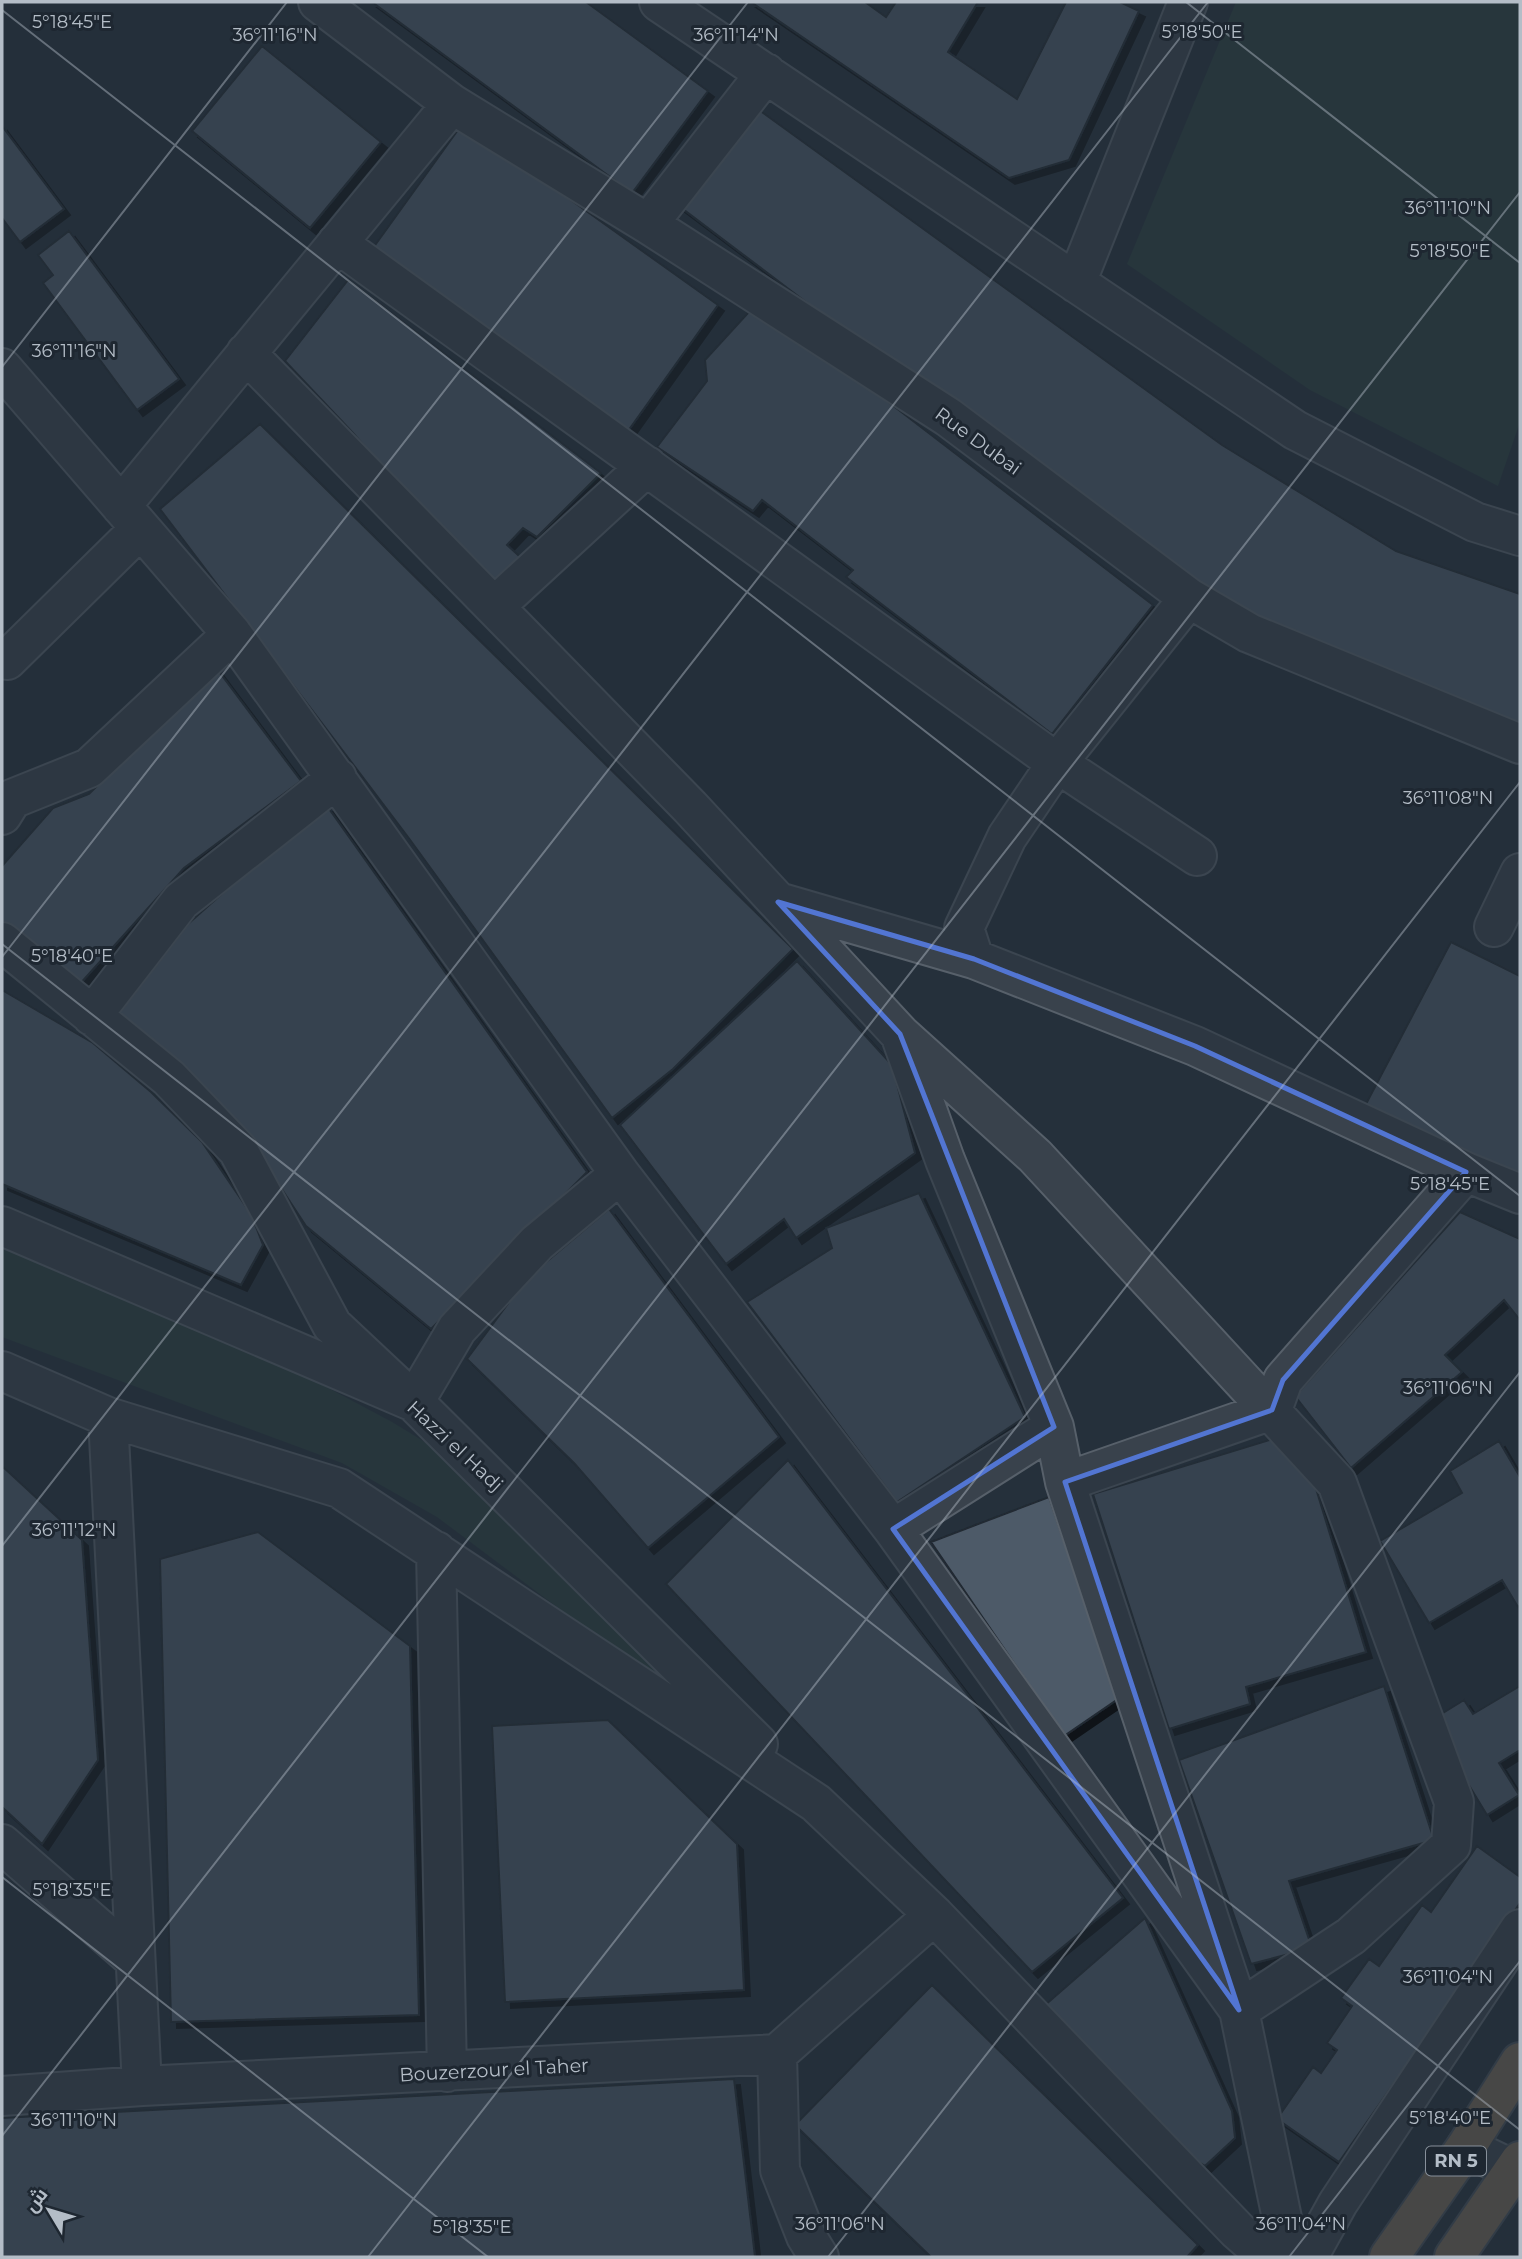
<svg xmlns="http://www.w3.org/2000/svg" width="1522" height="2259" viewBox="0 0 1522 2259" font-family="Montserrat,Cairo,sans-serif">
<defs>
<filter id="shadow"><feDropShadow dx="6" dy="6" stdDeviation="0" flood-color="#0009"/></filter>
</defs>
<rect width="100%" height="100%" fill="#25303b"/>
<path fill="#2a3f3f" d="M1236,2H1520V422L1498,486L1310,390L1127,264Z
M2,1246L287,1366L392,1422L476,1473L661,1671L649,1676L437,1517L342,1463L2,1337Z"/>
<path fill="#4e5a67" stroke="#202933" stroke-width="2" filter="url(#shadow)" d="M372,2H586L708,91L632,193Z
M751,2H865L886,17L896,2H978L948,52L1017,99L1066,2H1120L1139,11L1069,160L1009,178Z
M262,46L381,142L310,228L192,131Z
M755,107L1222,445L1396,551L1520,594V731L1238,610L856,340L675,203Z
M463,123L718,305L623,438L368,255Z
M2,126L64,209L20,242L2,218Z
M69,231L179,379L137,410L43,283L53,275L38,255Z
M348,280L601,473L537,537L523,528L507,545L529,565L499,594L420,511L353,433L285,361Z
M758,302L1153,605L1052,734L846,577L853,570L762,500L753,511L657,447L707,381L705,360Z
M260,424L793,949L673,1069L612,1118L408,837L160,509Z
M217,669L301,781L184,868L79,985L2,921V866L53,808L89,794Z
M327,806L587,1172L431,1329L306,1226L262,1159L116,1017L188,924L279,843Z
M1451,942L1520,976V1186L1449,1157L1366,1104Z
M797,961L892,1065L915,1153L796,1238L784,1219L726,1264L620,1125Z
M2,990L93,1043L151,1092L202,1142L251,1214L263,1245L241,1285L2,1184Z
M919,1193L1025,1417L897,1502L747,1302L832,1248L826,1228Z
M609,1209L779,1437L648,1548L574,1463L467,1359L526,1279Z
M1460,1212L1520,1239V1320L1504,1300L1445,1355L1462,1372L1351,1468L1295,1396Z
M1273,1439L1310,1469L1366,1652L1246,1687L1250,1704L1169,1729L1093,1494Z
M1499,1441L1520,1477V1606L1518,1607L1502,1580L1429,1623L1380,1541L1462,1493L1450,1471Z
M788,1460L1123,1898L1032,1972L666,1584Z
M2,1466L82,1540L98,1760L42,1844L2,1807Z
M1049,1497L1118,1699L1064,1736L931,1542Z
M258,1532L410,1646L419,2015L171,2022L160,1559Z
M1384,1686L1434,1840L1289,1881L1312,1948L1251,1964L1179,1760Z
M1520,1686V1750L1499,1763L1519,1795L1487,1815L1430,1721L1464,1700L1473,1714Z
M608,1720L737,1844L744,1990L505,2002L492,1726Z
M1477,1846L1520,1877V1903L1339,2162L1277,2119L1313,2067L1321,2073L1337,2050L1327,2043L1352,2006L1341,1998L1369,1959L1379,1966L1422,1905L1431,1912Z
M1145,1918L1232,2111L1235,2138L1205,2166L1181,2153L1044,2006Z
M932,1985L1198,2245L1187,2257H931L795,2125Z
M734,2079L755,2257H2V2118Z"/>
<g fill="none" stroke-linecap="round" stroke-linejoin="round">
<g stroke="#57606a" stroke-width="42">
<path id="minor" d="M318,2L452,104L648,224L948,417L1189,598L1249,633L1520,744
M659,2L1295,430L1475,522L1520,536
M648,224L766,73
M337,243L1057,763L1197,856
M1076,283L1188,2
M246,353L690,807L900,1034L1035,1156L1337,1483L1454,1802L1451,1845L1351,1936L1239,2010L1065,1482L1054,1427L945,1160L900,1034
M2,368L232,634L620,1174L893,1529L1239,2010L1290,2257
M121,506L452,104
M495,606L647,466
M2,656L7,660L140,529
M2,815L12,799L89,768L232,634
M778,902L974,959L1195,1046L1466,1172L1520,1194
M1494,927L1520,873
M2,942L169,1078L238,1150L332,1325L414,1402L457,1329L537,1243L620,1174
M974,959L964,928L1007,837L1057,763L1189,598
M92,1016L181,901L337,778
M2,1226L414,1402L758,1744
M2,1371L108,1417L339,1488L816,1803L934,1915L1238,2231L1268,2257
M108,1417L142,2086
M1065,1482L1272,1410L1283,1380L1466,1172
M893,1529L1054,1427
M436,1551L447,2072
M2,1844L135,1960
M777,2054L780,2170L806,2236L819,2257
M2,2096L142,2086L777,2054L934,1915
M1466,2147L1520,2173
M1308,2257L1338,2203L1520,1929"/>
</g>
<g stroke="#444d57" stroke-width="42">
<path id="highway" d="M1389,2257L1466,2147L1520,2062
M1454,2257L1520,2161"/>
</g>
<use href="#minor" stroke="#39424c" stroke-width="38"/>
<use href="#highway" stroke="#716556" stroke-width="38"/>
</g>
<path d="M0 0H1522V2259H0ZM778,902L974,959L1195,1046L1466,1172L1283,1380L1272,1410L1065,1482L1239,2010L893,1529L1054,1427L900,1034Z" fill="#25303b" fill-opacity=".55" fill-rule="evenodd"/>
<path fill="none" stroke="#5275d2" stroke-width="5" stroke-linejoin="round" d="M778,902L974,959L1195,1046L1466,1172L1283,1380L1272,1410L1065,1482L1239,2010L893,1529L1054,1427L900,1034Z"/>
<path fill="none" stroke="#b4bdc7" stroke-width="2" stroke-opacity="0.45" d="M1186,2L1520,263M2,10L1520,1196M2,367L287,2M2,944L1520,2130M2,957L748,2M2,1546L1208,2M2,1877L488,2257M2,2136L1520,192M368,2257L1520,782M828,2257L1520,1372M1289,2257L1520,1961"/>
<g text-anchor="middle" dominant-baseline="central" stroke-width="6" stroke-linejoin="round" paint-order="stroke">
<rect fill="#1e2731" stroke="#87909a" stroke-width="2" x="1426" y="2146.5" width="60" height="29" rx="5"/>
<g font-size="18" font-weight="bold" fill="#b4bdc7">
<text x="1456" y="2161">RN 5</text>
</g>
<g font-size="19" fill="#b4bdc7" stroke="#1e2731">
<text transform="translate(978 441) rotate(36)">Rue Dubai</text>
<text transform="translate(455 1446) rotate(43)">Hazzi el Hadj</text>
<text transform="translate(494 2070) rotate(-3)">Bouzerzour el Taher</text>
</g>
</g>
<g font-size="18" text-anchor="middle" fill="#b4bdc7" stroke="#1e2731" stroke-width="6" stroke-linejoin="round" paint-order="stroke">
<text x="72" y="28">5°18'45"E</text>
<text x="1202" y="38">5°18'50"E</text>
<text x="275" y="41">36°11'16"N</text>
<text x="736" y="41">36°11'14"N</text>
<text x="1448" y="214">36°11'10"N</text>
<text x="1450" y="257">5°18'50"E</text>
<text x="74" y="357">36°11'16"N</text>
<text x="1448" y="804">36°11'08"N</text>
<text x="72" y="962">5°18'40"E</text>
<text x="1450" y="1190">5°18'45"E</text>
<text x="1448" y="1394">36°11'06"N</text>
<text x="74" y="1536">36°11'12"N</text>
<text x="72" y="1896">5°18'35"E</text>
<text x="1448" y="1983">36°11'04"N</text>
<text x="1450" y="2124">5°18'40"E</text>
<text x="74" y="2126">36°11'10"N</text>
<text x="840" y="2230">36°11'06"N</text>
<text x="1301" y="2230">36°11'04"N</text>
<text x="472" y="2233">5°18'35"E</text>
</g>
<rect width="1522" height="2259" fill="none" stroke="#b4bdc7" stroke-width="7"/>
<g transform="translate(49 2210) rotate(308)" stroke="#1e2731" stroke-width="5" paint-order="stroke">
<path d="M0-5L12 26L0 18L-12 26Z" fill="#b4bdc7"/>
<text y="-10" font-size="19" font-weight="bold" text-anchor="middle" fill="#b4bdc7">ش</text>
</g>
</svg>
